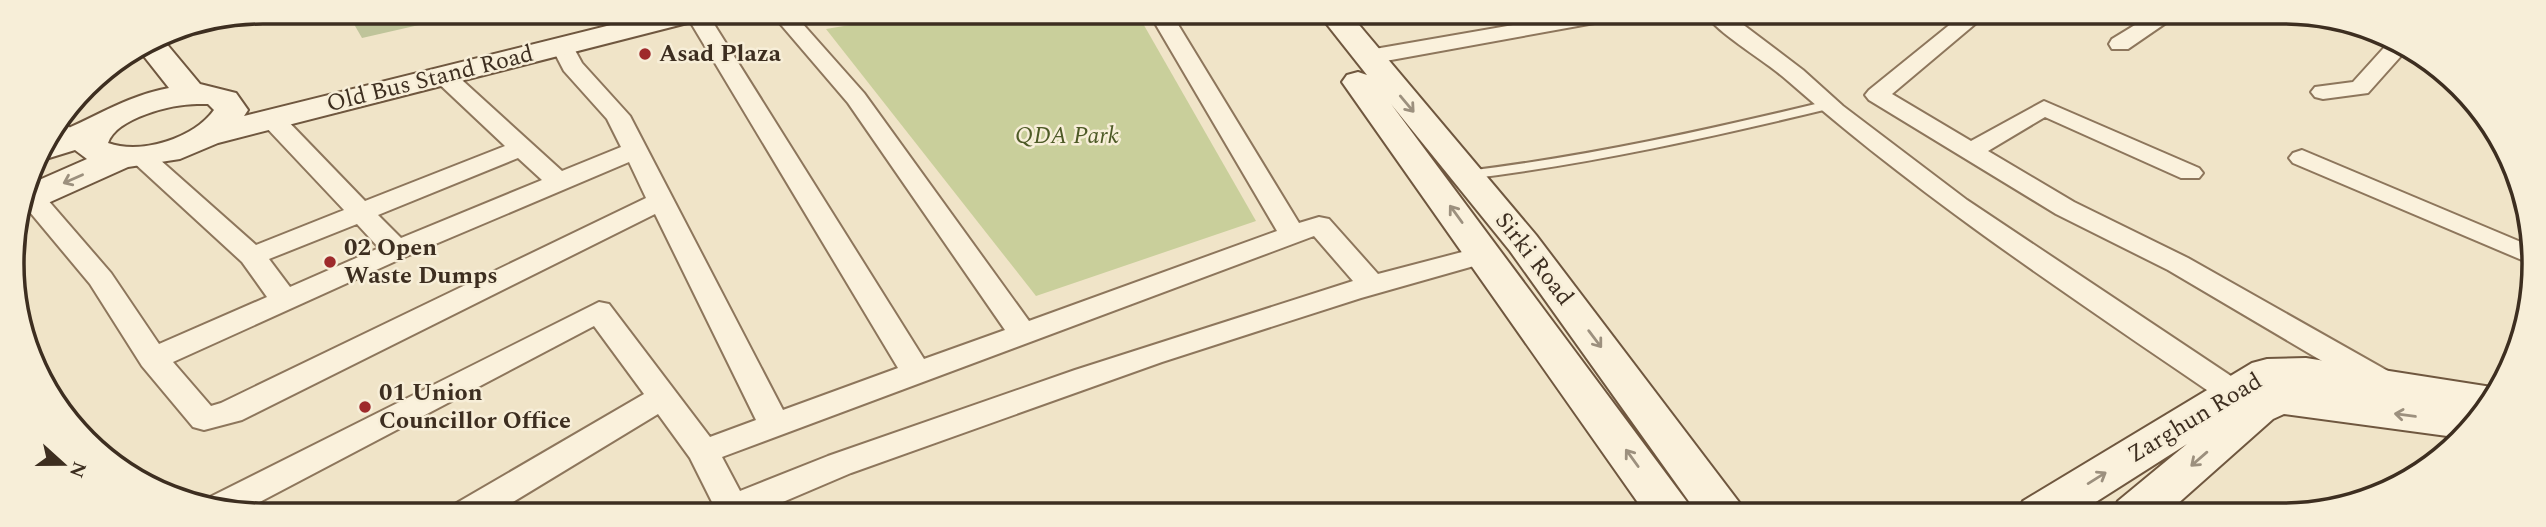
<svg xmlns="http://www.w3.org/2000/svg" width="2546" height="527" viewBox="0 0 2546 527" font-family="Spectral,serif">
<rect width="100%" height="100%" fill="#f0e4c8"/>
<path fill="#c9cf9b" d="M921,13H1137L1256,221L1036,296L826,29Z"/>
<path fill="#bfc49a" d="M347,12H476L362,38Z"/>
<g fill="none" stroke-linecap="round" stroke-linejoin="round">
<g stroke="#8d765c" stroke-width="4">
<path id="lane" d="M1828,101L1834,105L1832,108C1712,137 1590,164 1467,179L1461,175L1467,171C1589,156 1708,130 1828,101Z"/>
</g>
<g stroke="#8d765c" stroke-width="4">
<path id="street" d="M685,13H707L924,359L1005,330L848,103L771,13H793L864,93L1029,321L1277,231L1149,13H1171L1299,223L1319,217L1329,219L1378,274L1485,246L1495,248L1499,254L1495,260L1361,298L1162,362L851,473L757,513H711L714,506L690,458L658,414L495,513H450L455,504L644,394L594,326L239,513L203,503L206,499L599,302L609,304L710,437L756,420L655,214L242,420L204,430L193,427L142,366L90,284L24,205L28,190L40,191L111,273L159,344L267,297L242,262L132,161L128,156L132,151H150L256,245L344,210L263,124L260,119L263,114H281L365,201L505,146L436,81L432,76L436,71H452L562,171L621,147L607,119L564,71L551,46L562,39L570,41L582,63L630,116L783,410L898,368ZM518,158L542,180L401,238L378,215ZM629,162L646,198L221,403L211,406L173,362L407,256ZM357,224L379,248L290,287L269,259ZM1314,236L1353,281L1075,370L828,456L740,491L722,457Z
M1577,14H1622L1611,20L1369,64L1358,57L1369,50Z
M1705,14H1729L1803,70L1843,106L1967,200L2261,396L2266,404L2261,412L2250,415L2239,412C2085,306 1928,204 1788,81C1766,61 1721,36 1705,14Z
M1963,14H1987L1892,94L1971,141L2044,101L2199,168L2203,173L2199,178H2181L2045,117L1988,151L2074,202L2188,258L2395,375L2400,383L2395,391L2384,394L2373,391L2168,270L2056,214L1869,100L1865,95L1869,90Z
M2153,14H2179L2128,49H2112L2109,44L2112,39Z
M2391,40L2409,47L2368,93L2323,99L2315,97L2311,92L2315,87L2353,82Z
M61,121L85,139L82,144H64L51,135Z
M2302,150L2528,245L2529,263L2293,163L2289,158L2293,153Z"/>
</g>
<g stroke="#6f573f" stroke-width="4">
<path id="secondary" d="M659,13H708L703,19L218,143L180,159L128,167L39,207L23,209L30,184L87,159L75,150L36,162L50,136C91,120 125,96 169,88L139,50L160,36L200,84L236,93L248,110L244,116ZM197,104H208L214,110C194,138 142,155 108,143C116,118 172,104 197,104Z
M1318,13H1349L1536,235L1748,514H1698L1510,251L1391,104L1696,514H1646L1342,82L1347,75L1358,72L1367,75Z
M2306,358L2498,388L2462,438L2284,414L2273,419L2166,514H2111L2118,501L2187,444L2077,514H2016L2023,501L2252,363L2267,359Z"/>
</g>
<use href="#lane" fill="#faf1dc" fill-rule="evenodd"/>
<use href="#street" fill="#faf1dc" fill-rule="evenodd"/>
<use href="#secondary" fill="#faf1dc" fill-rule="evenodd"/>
</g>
<defs><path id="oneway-shaft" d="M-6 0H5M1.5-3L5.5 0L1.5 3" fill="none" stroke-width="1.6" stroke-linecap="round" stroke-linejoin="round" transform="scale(1.75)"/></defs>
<g stroke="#9c907e">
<use href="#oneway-shaft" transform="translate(1407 104) rotate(50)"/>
<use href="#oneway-shaft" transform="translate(73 179) rotate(156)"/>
<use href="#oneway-shaft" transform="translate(1456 214) rotate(-126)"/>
<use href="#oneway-shaft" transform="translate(1595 339) rotate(53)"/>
<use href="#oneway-shaft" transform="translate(2405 415) rotate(-172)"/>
<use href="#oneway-shaft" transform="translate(1632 458) rotate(-126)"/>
<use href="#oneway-shaft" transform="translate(2199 459) rotate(139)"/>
<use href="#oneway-shaft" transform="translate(2097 478) rotate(-32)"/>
</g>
<g fill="#9e2a2b" stroke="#f7eed8" stroke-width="2.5">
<circle cx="645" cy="54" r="7"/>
<circle cx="330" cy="262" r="7"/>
<circle cx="365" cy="407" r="7"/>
</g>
<g text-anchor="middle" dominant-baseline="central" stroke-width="5" stroke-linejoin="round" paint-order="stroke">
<g font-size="24" font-weight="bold" fill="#3d2e20" stroke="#f7eed8" text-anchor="start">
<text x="659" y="54">Asad Plaza</text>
<text x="344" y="248">02 Open<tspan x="344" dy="28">Waste Dumps</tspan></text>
<text x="379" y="393">01 Union<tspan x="379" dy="28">Councillor Office</tspan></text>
</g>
<g font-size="24" fill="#3d2e20" stroke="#f7eed8">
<text transform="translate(430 79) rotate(-14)">Old Bus Stand Road</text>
<text transform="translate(1534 259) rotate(52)">Sirki Road</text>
<text transform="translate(2195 418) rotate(-31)">Zarghun Road</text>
</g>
<g font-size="24" font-style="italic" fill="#4d5a26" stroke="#f7eed8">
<text x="1067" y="136">QDA Park</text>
</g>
</g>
<path d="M0 0H2546V527H0ZM263 24H2283A239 239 0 0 1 2522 263V264A239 239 0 0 1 2283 503H263A239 239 0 0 1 24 264V263A239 239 0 0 1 263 24Z" fill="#f7eed8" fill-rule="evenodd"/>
<path fill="none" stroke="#3d2e20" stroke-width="3.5" d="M263 24H2283A239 239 0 0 1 2522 263V264A239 239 0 0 1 2283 503H263A239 239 0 0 1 24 264V263A239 239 0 0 1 263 24Z"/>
<g transform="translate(63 464) rotate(111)" stroke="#f7eed8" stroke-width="5" paint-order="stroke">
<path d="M0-5L12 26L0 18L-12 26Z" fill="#3d2e20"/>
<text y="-10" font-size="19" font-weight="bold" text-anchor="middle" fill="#3d2e20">N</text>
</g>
</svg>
